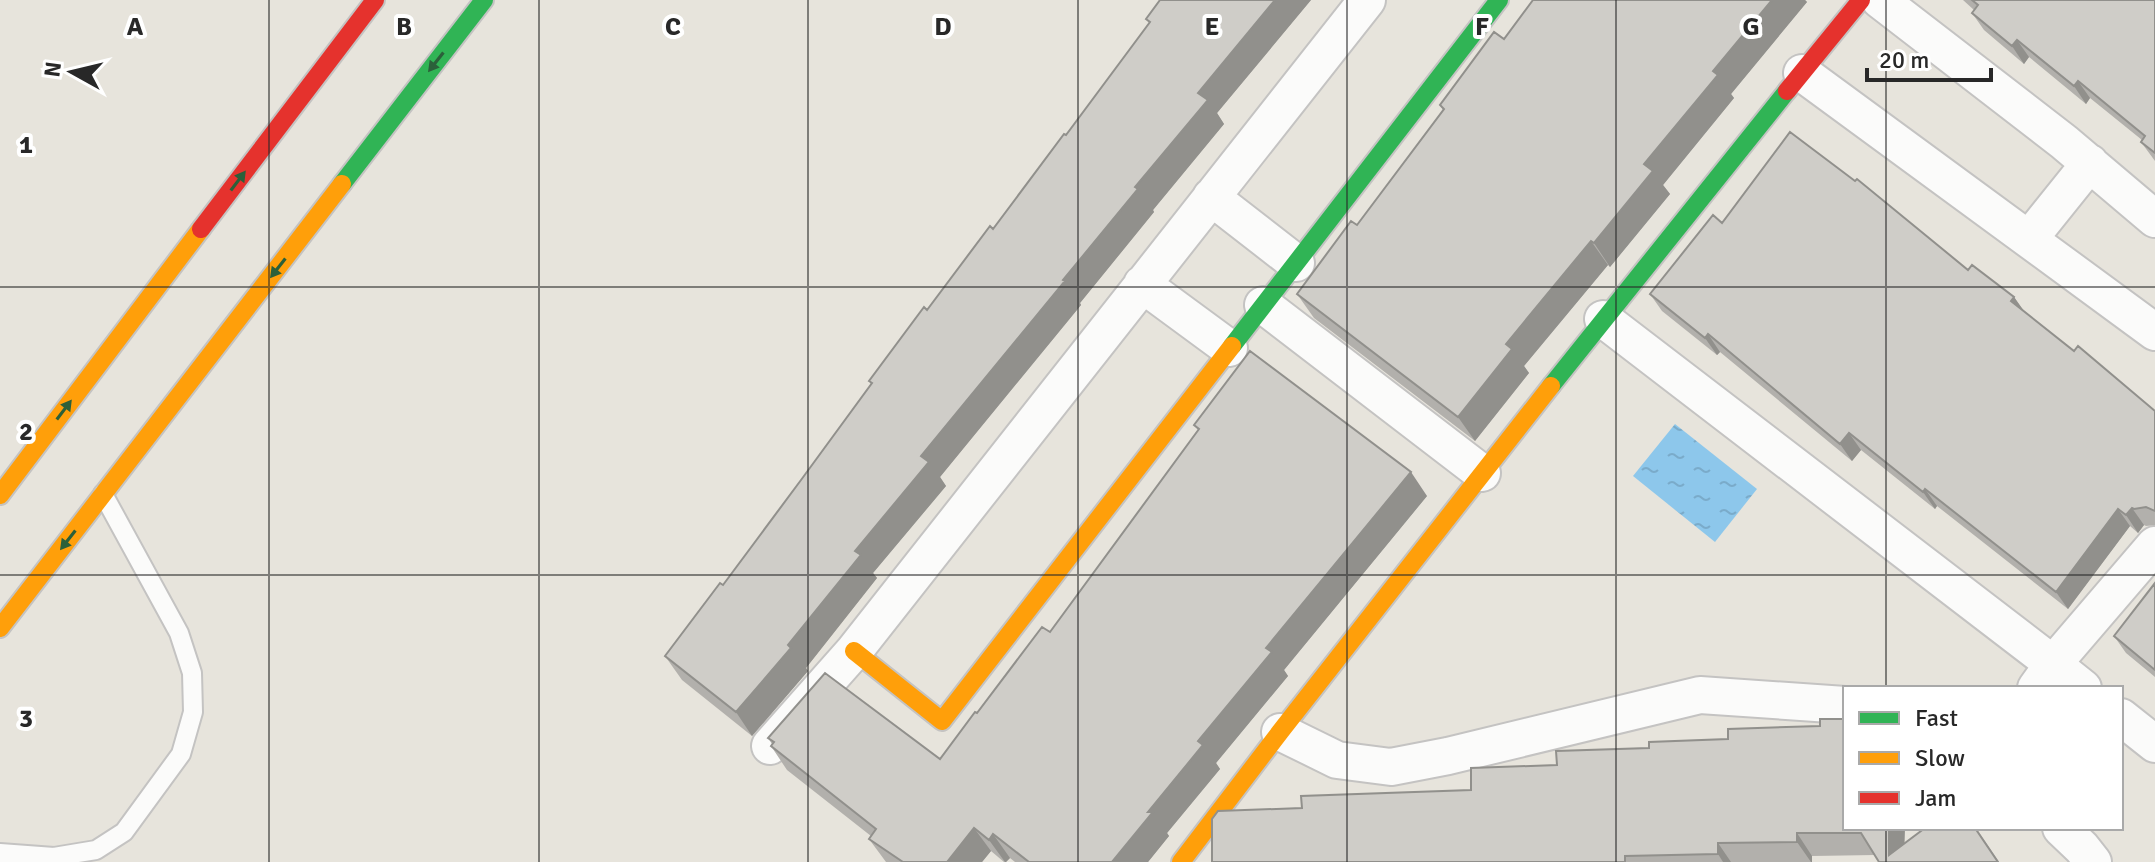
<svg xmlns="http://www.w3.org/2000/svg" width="2155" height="862" viewBox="0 0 2155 862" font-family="Signika,sans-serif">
<defs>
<pattern id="water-ripples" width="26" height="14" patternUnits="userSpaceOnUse" patternTransform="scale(2)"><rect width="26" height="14" fill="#8dc7eb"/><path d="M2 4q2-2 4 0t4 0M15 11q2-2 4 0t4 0" fill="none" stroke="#7aabca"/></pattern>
</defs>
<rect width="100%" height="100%" fill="#e7e4dc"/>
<path fill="url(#water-ripples)" d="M1675,424L1757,489L1715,542L1633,476Z"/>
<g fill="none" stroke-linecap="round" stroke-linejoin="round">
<g stroke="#c4c3c2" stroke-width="22">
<path id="lane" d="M0,853L54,857L96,850L124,832L181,754L193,712L192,673L179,633L103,494"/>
</g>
<g stroke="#c4c3c2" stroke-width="40">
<path id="street" d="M1880,0L2064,142L2155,219
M1802,73L2155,332
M1211,197L1296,263
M2029,239L2090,163
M1142,284L1229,348
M1263,305L1482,473
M1603,319L2053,664L2155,545
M2036,688L2053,664L2083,688
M2121,717L2155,744
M1280,732L1337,760L1391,767L1448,756L1700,695L1845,705
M770,746L854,651L1367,0
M2061,828L2082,848L2093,862"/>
</g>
<g stroke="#c4c3c2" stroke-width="22">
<path id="fast" d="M342,184L484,0
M1232,346L1499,0
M1551,386L1787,91"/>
</g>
<g stroke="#c4c3c2" stroke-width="22">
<path id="slow" d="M0,495L201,229
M0,628L342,184
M854,651L942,721L1232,346
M1181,862L1280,732L1551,386"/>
</g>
<g stroke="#c4c3c2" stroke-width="22">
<path id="jam" d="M1787,91L1861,0
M201,229L375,0"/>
</g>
<use href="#lane" stroke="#fbfbfa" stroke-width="18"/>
<use href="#street" stroke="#fbfbfa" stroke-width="36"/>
<use href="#fast" stroke="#30b455" stroke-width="18"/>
<use href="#slow" stroke="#ff9f0a" stroke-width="18"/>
<use href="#jam" stroke="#e5322d" stroke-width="18"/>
</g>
<path fill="#b2b0ac" d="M1160,0H1311L1217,113L1224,124L1153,210L1154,212L1080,303L1081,305L940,477L946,486L873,573L877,578L806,668L808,671L752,736L682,680L665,656L723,585L801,480L871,384L869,381L993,229L1066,135L1149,23L1146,19Z
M1533,0H1805L1807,2L1731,94L1734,98L1663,185L1670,194L1610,267L1608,265L1524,366L1529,373L1475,441L1314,318L1297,294L1357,225L1443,110L1440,105L1504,39Z
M1963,0H2155V161L2141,142L2142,140L2090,98L2086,104L2029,57L2024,64L1984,30L1972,13L1974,10Z
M1722,223L1968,270L2014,297L2026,314L2074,351L2155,411V525L2146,526L2144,525L2138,533L2130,526L2068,609L1937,506L1935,509L1861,450L1852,461L1720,352L1717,355L1662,311L1650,294Z
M1194,425L1427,496L1284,670L1288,676L1216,763L1220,769L1167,833L1169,836L1148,862H1015L1010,858L1006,862H1004L991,851L982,862H886L869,839L871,836L787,770L771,746L772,744L768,738L940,759L977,713L1050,632L1198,430Z
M2155,583V677L2126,653L2114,636Z
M1556,751L1905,843L1925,828H1976L1999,862H1879L1875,855L1812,856V862H1212L1302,808L1471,790L1557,765Z"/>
<path fill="#91908c" d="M1275,0H1311L1217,113L1224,124L1153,210L1154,212L1080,303L1081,305L940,477L946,486L873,573L877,578L806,668L808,671L752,736L736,712L788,645L921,456L1135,187L1198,93Z
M1772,0H1805L1807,2L1731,94L1734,98L1663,185L1670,194L1610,267L1594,243L1644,164L1713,71Z
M2017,40L2029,57L2024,64L2012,46Z
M2078,81L2090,98L2086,104L2074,86Z
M1591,241L1608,265L1524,366L1529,373L1475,441L1458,417L1506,344Z
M2014,297L2026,314L2011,301Z
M1708,334L1720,352L1717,355L1705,338Z
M1849,433L1861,450L1852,461L1840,444Z
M1411,472L1427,496L1284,670L1288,676L1216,763L1220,769L1167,833L1169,836L1148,862H1112L1266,648Z
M1925,489L1937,506L1935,509L1923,492Z
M2132,508L2144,525L2138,533L2126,515Z
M2118,509L2130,526L2068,609L2056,592Z
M974,828L991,851L982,862H947Z
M1889,828H1905L1904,862L1889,855Z
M1797,833L1812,856V862H1811L1797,842Z
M993,834L1010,858L1006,862H1005L989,840Z
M1718,843L1731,862H1723L1718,854Z"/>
<path fill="#cfcdc8" stroke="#91908c" stroke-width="2" d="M1160,0H1275L1198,93L1208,100L1135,187L1138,189L1063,280L1065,281L921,456L929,462L855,551L861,555L788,645L791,648L736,712L665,656L720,583L723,585L801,480L872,383L869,381L924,307L927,310L990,226L993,229L1064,134L1066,135L1150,22L1146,19Z
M1533,0H1772L1713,71L1718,75L1644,164L1653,171L1594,243L1591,241L1506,344L1512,349L1458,417L1297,294L1351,221L1357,225L1444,109L1440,105L1494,32L1504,39Z
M1972,0H2155V153L2141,142L2145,136L2078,81L2074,86L2017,40L2012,46L1972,13L1978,5Z
M1790,132L1855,181L1857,179L1968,270L1972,265L2014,297L2011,301L2074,351L2078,346L2155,411V511L2146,507L2134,509L2132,508L2126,515L2118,509L2056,592L1925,489L1923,492L1849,433L1840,444L1708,334L1705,338L1650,294L1713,215L1722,223Z
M1250,351L1411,472L1266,648L1272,652L1198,741L1203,745L1148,812H1153L1112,862H1029L993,834L989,840L974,828L947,862H903L869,839L876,829L771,746L774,742L768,738L825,673L940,759L975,712L977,713L1042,627L1050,632L1199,429L1194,425Z
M2155,583V670L2114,636Z
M1820,719H1845V828H1889V855L1925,828H1975L1998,862H1879L1861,833H1797V842L1718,843V854L1625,856V862H1212V819L1218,811L1302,808L1301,796L1471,790V768L1557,765L1556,751L1649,748V742L1728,739V729L1820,726Z"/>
<defs><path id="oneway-solid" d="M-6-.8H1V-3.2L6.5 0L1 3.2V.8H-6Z" transform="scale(2)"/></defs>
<g fill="#2b603a">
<use href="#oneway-solid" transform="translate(436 62) rotate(128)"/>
<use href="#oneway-solid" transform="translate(238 181) rotate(-53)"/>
<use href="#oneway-solid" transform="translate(278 268) rotate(128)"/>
<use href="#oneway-solid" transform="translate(64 410) rotate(-53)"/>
<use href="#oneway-solid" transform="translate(68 540) rotate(128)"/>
</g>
<path fill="none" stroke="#282828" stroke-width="2" stroke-opacity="0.55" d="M269,0V862M539,0V862M808,0V862M1078,0V862M1347,0V862M1616,0V862M1886,0V688M0,287H2155M0,575H2155M1886,828V862"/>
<g font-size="26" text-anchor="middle" font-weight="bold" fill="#282828" stroke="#fff" stroke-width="8" stroke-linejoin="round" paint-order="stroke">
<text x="135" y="35">A</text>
<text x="404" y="35">B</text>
<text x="673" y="35">C</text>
<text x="943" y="35">D</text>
<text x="1212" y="35">E</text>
<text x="1482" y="35">F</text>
<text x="1751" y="35">G</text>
<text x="26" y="153">1</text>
<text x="26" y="440">2</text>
<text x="26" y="727">3</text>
</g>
<rect x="1843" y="686" width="280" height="144" fill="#ffffff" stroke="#a9a9a9" stroke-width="2"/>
<rect x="1859" y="712" width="40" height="12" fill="#30b455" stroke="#a9a9a9" stroke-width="2"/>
<text x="1915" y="726" font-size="24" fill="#282828">Fast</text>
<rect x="1859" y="752" width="40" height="12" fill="#ff9f0a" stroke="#a9a9a9" stroke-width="2"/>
<text x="1915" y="766" font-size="24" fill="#282828">Slow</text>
<rect x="1859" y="792" width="40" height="12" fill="#e5322d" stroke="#a9a9a9" stroke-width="2"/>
<text x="1915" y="806" font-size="24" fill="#282828">Jam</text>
<g transform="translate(72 72) rotate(278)" stroke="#ffffff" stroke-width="6" paint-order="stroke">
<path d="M0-6L14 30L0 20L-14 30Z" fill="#282828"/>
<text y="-12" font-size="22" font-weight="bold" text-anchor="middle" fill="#282828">N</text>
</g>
<path d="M1867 68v12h124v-12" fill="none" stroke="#282828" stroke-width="4"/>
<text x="1879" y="68" font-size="24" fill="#282828" stroke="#ffffff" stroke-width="6" paint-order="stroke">20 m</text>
</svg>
